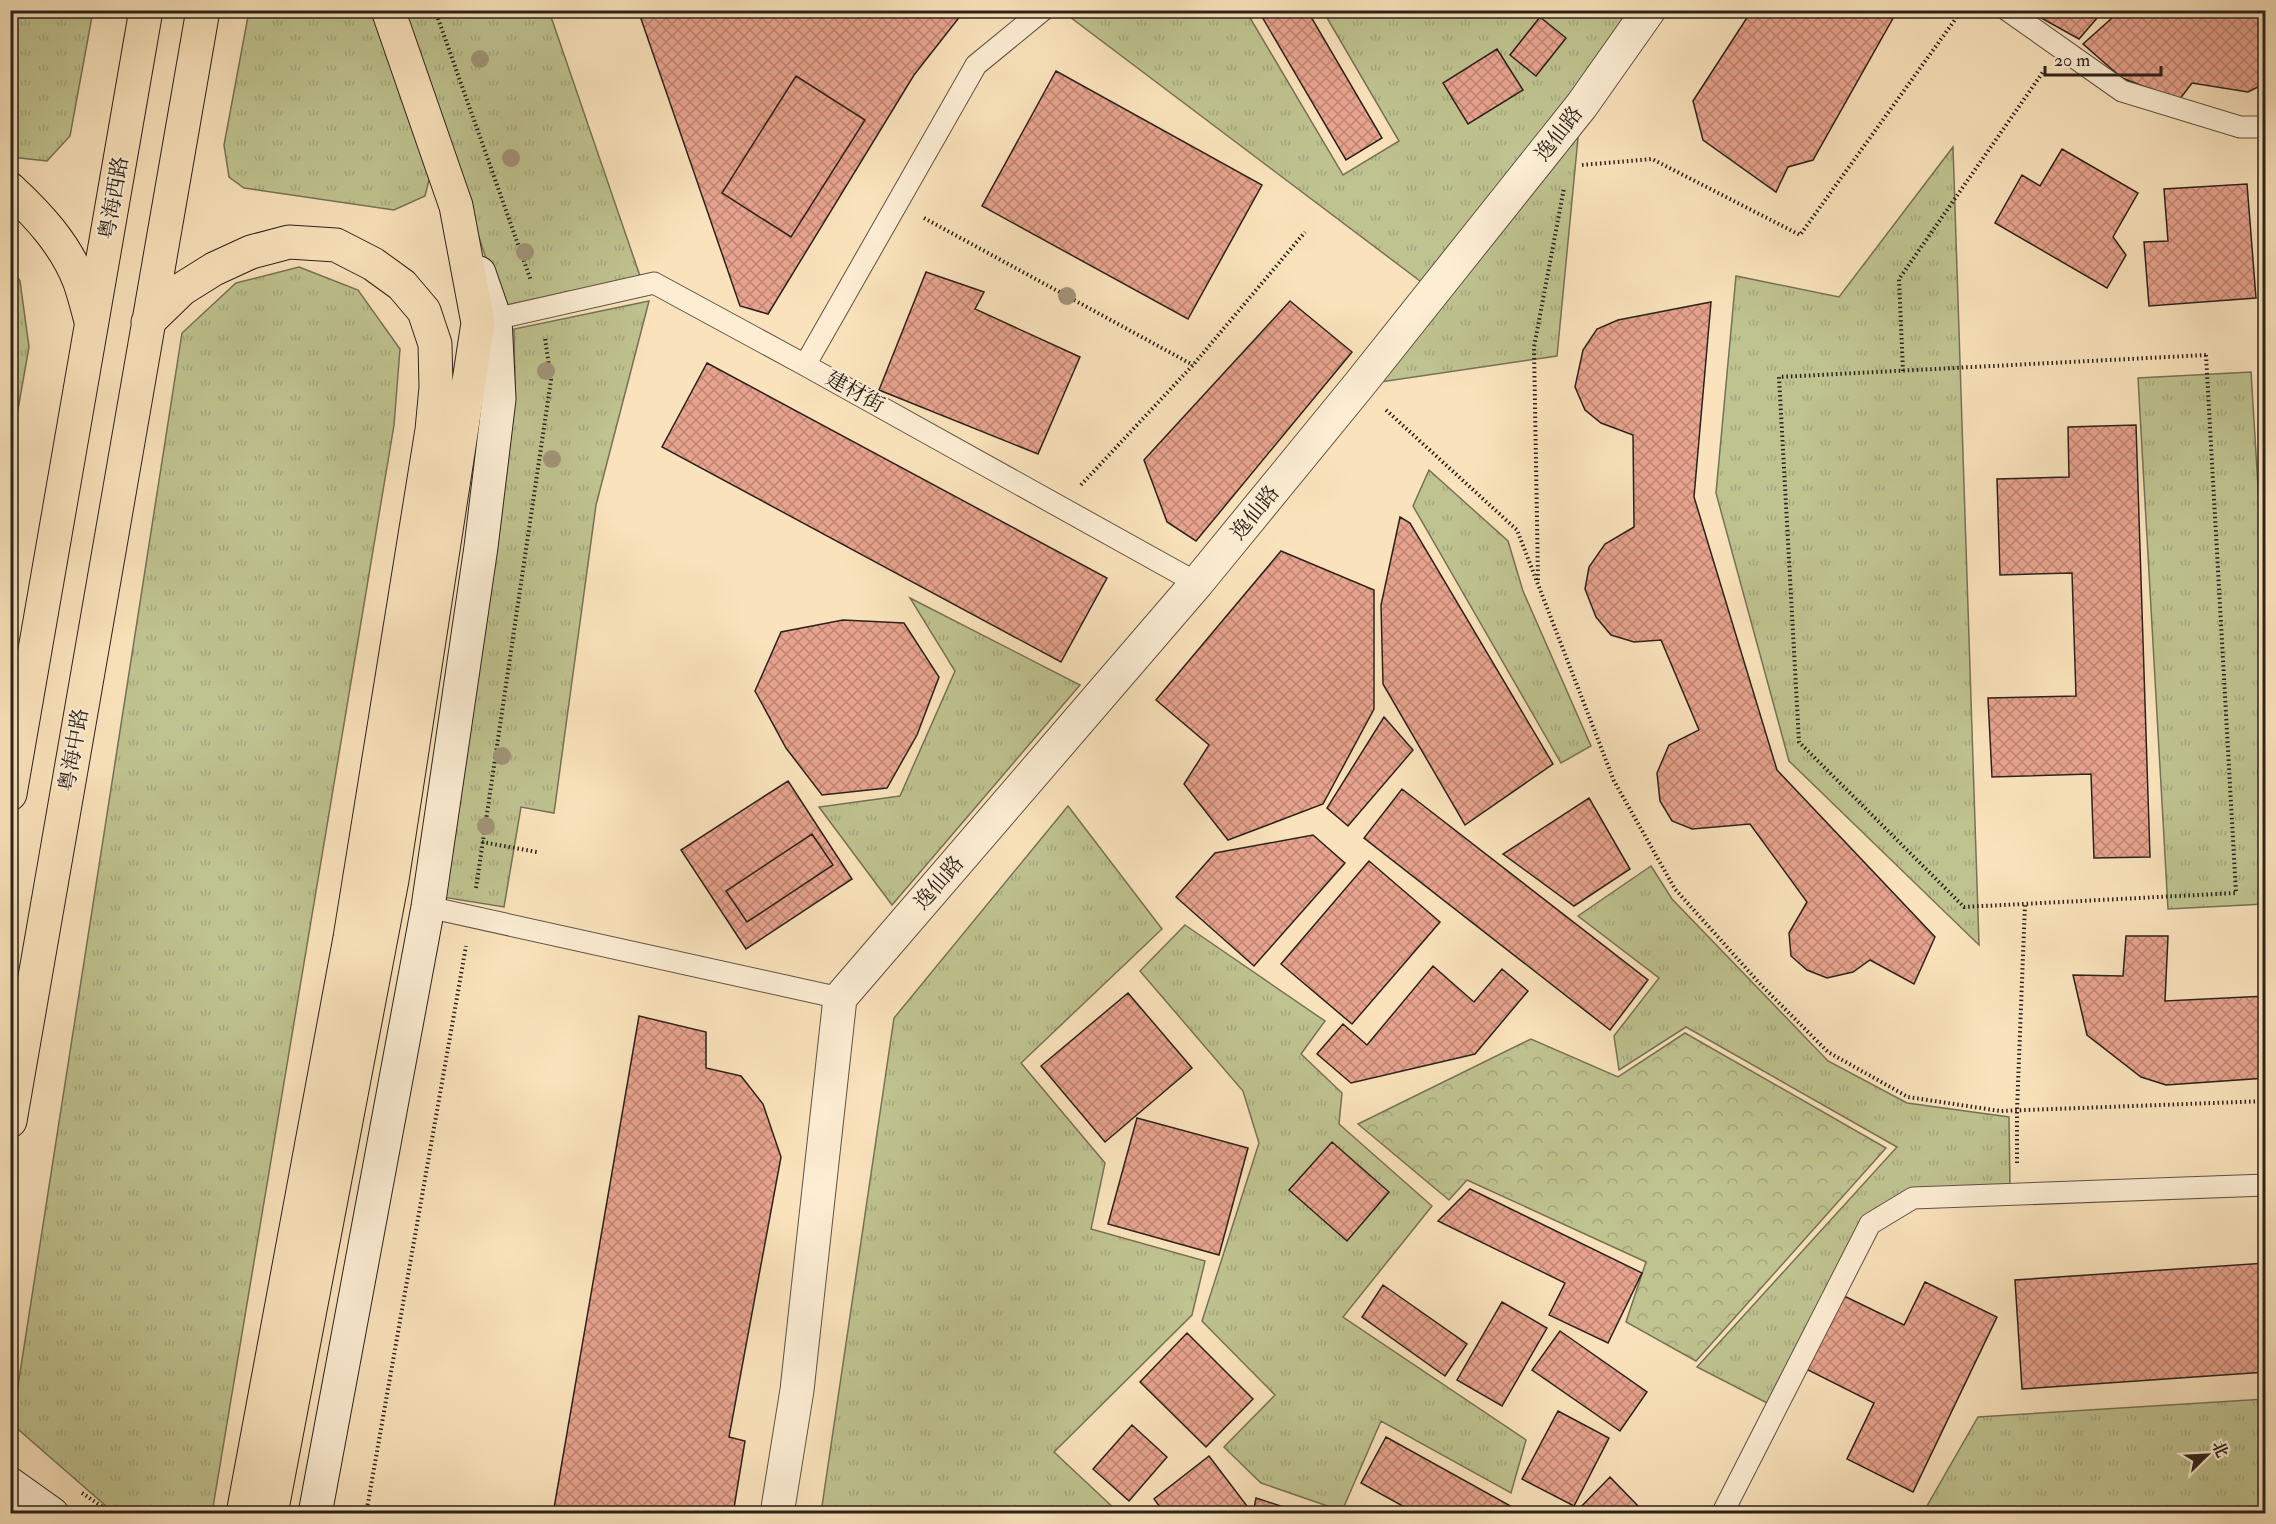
<svg xmlns="http://www.w3.org/2000/svg" width="2276" height="1524" viewBox="0 0 2276 1524" font-family="'IM FELL Double Pica','Noto Serif SC',serif">
<defs>
<pattern id="grass-tufts" width="24" height="20" patternUnits="userSpaceOnUse" patternTransform="scale(1.5)"><rect width="24" height="20" fill="#bfc390"/><path d="M3 7l-1-3M5 7V3M7 7l1-3M15 17l-1-3M17 17v-4M19 17l1-3" fill="none" stroke="#a4a77c"/></pattern>
<pattern id="park-crowns" width="20" height="18" patternUnits="userSpaceOnUse" patternTransform="scale(1.5)"><rect width="20" height="18" fill="#bfc390"/><path d="M2 6a3 3 0 1 1 6 0M12 15a3 3 0 1 1 6 0" fill="none" stroke="#a4a77c"/></pattern>
<pattern id="building-cross-hatch" width="8" height="8" patternUnits="userSpaceOnUse" patternTransform="scale(1.5)"><rect width="8" height="8" fill="#e8a38e"/><path d="M0 0l8 8M0 8l8-8" fill="none" stroke="#bc8473"/></pattern>
</defs>
<rect width="100%" height="100%" fill="#fae3bc"/>
<filter id="stains"><feTurbulence type="fractalNoise" baseFrequency=".00333" numOctaves="4"/><feColorMatrix values="0 0 0 0 .2 0 0 0 0 .09 0 0 0 0 .02 0 0 0 .5 -.17"/></filter>
<radialGradient id="worn" r=".72"><stop offset=".6" stop-color="#630" stop-opacity="0"/><stop offset="1" stop-color="#630" stop-opacity=".3"/></radialGradient>
<path fill="url(#grass-tufts)" stroke="#767256" stroke-width="1.5" d="M11,10L93,11L70,136L47,161L11,157Z
M249,11H372L432,168L425,196L394,210L244,188L229,177L224,145Z
M403,11H549L640,276L502,306Z
M1062,11H1246L1343,175L1399,141L1323,11H1639L1424,284Z
M1581,107L1557,356L1360,385Z
M1953,147L1979,945L1789,761L1716,493L1736,276L1839,297Z
M299,267L358,290L400,349L394,425L212,1513H114L12,1424L182,333L236,283Z
M11,268L20,281L29,347L11,449Z
M649,301L596,505L554,813L521,807L504,907L442,897L515,388L514,329Z
M2251,372L2266,617L2265,904L2168,909L2138,378Z
M1429,470L1508,541L1523,591L1591,746L1561,763L1413,506Z
M910,598L1080,685L892,905L819,807L900,796L955,671Z
M1068,806L1162,929L1021,1063L1105,1163L1091,1229L1205,1261L1192,1315L1054,1452L1119,1513H821L894,1018Z
M1651,866L1672,899L1828,1061L1907,1103L2009,1117L2010,1187L1865,1220L1769,1404L1697,1367L1897,1147L1686,1027L1619,1070L1614,1036L1659,978L1578,916Z
M1185,925L1325,1021L1301,1054L1342,1093L1339,1124L1432,1206L1343,1317L1526,1440L1511,1493L1381,1421L1342,1511L1261,1483L1224,1447L1275,1395L1202,1321L1259,1143L1243,1091L1140,971Z
M2265,1399V1513H1923L1978,1417Z"/>
<path fill="url(#park-crowns)" stroke="#767256" stroke-width="1.5" d="M1685,1033L1886,1148L1696,1361L1626,1322L1646,1262L1467,1180L1449,1200L1358,1124L1531,1039L1618,1077Z"/>
<path fill="url(#building-cross-hatch)" stroke="#2c221b" stroke-width="1.5" d="M638,10H965L914,75L768,314L740,306Z
M1258,10H1307L1382,138L1346,160Z
M1752,10H1892L1896,13L1813,160L1788,167L1776,192L1703,140L1693,101Z
M2027,10H2104L2079,39Z
M2121,10H2266V83L2248,92L2192,83L2179,100L2122,78L2083,44Z
M1540,17L1566,38L1536,76L1510,55Z
M1497,49L1523,90L1468,124L1443,83Z
M1056,71L1262,185L1188,319L982,206Z
M796,76L865,120L791,237L722,193Z
M2062,149L2138,193L2113,237L2126,255L2107,288L1995,223L2022,175L2040,186Z
M2247,184L2256,298L2149,306L2144,242L2168,241L2164,189Z
M2259,235H2266V330Z
M926,272L984,292L975,309L1080,357L1038,454L879,390Z
M1290,301L1352,352L1196,541L1167,522L1144,460Z
M1711,302L1694,497L1777,770L1935,937L1914,984L1870,960L1853,972L1827,978L1807,970L1791,956L1789,933L1807,902L1750,824L1692,829L1672,821L1660,801L1657,773L1669,745L1699,730L1661,640L1634,642L1611,635L1596,617L1585,589L1589,567L1605,544L1634,527L1633,435L1601,423L1585,410L1575,387L1583,350L1597,329L1618,320Z
M707,363L1107,578L1061,662L662,447Z
M2136,425L2150,857L2094,858L2091,774L1992,777L1988,698L2076,696L2072,573L2000,575L1997,479L2069,477L2068,427Z
M1400,517L1410,523L1553,764L1465,825L1383,684L1381,605Z
M1281,551L1374,590V709L1323,804L1228,840L1184,784L1209,745L1156,700Z
M843,620L904,623L939,677L917,735L887,788L822,795L786,748L755,691L781,632Z
M1384,717L1413,750L1348,826L1327,808Z
M788,781L852,879L746,949L681,850Z
M1402,789L1648,980L1610,1030L1364,838Z
M1589,798L1630,869L1574,906L1503,854Z
M812,834L833,865L747,922L726,891Z
M1313,835L1345,863L1254,966L1176,897L1215,853Z
M1369,861L1440,922L1352,1024L1281,964Z
M2126,936H2168L2165,1001L2266,996V1078L2166,1085L2141,1077L2087,1035L2073,975L2123,976Z
M1433,966L1474,1002L1502,969L1528,991L1475,1054L1351,1083L1317,1054L1343,1024L1367,1045Z
M1128,993L1192,1068L1105,1142L1041,1066Z
M639,1016L706,1032V1068L741,1076L763,1104L781,1157L729,1437L745,1441L733,1514H553Z
M1137,1118L1248,1148L1219,1255L1108,1224Z
M1332,1142L1389,1192L1347,1241L1289,1190Z
M1470,1189L1642,1273L1608,1343L1549,1315L1565,1283L1438,1221Z
M2266,1263V1372L2022,1389L2015,1280Z
M1925,1282L1997,1317L1913,1492L1847,1459L1874,1403L1804,1368L1840,1294L1904,1325Z
M1383,1285L1467,1344L1445,1376L1362,1317Z
M1502,1302L1547,1328L1502,1406L1457,1380Z
M1560,1331L1647,1392L1620,1431L1532,1370Z
M1187,1333L1253,1399L1206,1447L1140,1382Z
M1558,1411L1609,1438L1574,1506L1522,1479Z
M1132,1425L1167,1457L1129,1501L1093,1469Z
M1386,1437L1525,1514H1417L1361,1483Z
M1209,1456L1253,1514H1165L1154,1499Z
M1610,1477L1642,1510L1639,1514H1574Z
M1256,1498L1305,1514H1253Z"/>
<g fill="none" stroke-linecap="round" stroke-linejoin="round">
<g stroke="#605243" stroke-width="23">
<path id="service" d="M2007,10L2122,91L2240,127H2266
M495,319L654,283L805,365L1197,583
M805,365L976,65L1043,10
M428,907L840,998
M1722,1514L1870,1224L1913,1198L2266,1185"/>
</g>
<g stroke="#605243" stroke-width="35">
<path id="minor" d="M777,1514L797,1390L840,998L1197,583L1359,385L1582,105L1649,10"/>
</g>
<g stroke="#2c221b" stroke-width="35">
<path id="secondary" d="M10,1484L52,1514
M315,1514L428,907L481,547L499,399L495,319L479,273"/>
</g>
<g stroke="#2c221b" stroke-width="35">
<path id="trunk" d="M10,189C38,215 65,244 79,280C84,293 87,307 91,321
M148,322L182,289L214,269L251,252L289,242L336,245L373,264L402,285L424,311L435,344L436,387L432,430L350,938L243,1514
M10,794L146,10
M10,1121L203,10
M271,1514L392,880L478,323L456,206L388,10"/>
</g>
<path stroke="#2c221b" stroke-width="4" stroke-dasharray="1.5 3" stroke-linecap="butt" d="M435,10L531,281
M1582,165L1652,159L1800,235L1962,10
M924,218L1193,365
M2206,355L2236,893L1964,907L1799,742L1779,377Z
M1903,371L1899,279L2043,72
M1386,410L1517,530L1614,781L1675,889L1761,985L1828,1052L1908,1097L2000,1111L2266,1101
M1081,485L1193,365L1305,232
M1538,580L1534,347L1564,188
M482,842L537,852
M476,888L551,380L545,338
M2017,1163V1110L2025,904
M82,1493L113,1514
M366,1514L466,946"/>
<use href="#service" stroke="#fcedd3" stroke-width="21"/>
<use href="#minor" stroke="#fcedd3" stroke-width="33"/>
<use href="#secondary" stroke="#fcedd3" stroke-width="33"/>
<use href="#trunk" stroke="#fae3bc" stroke-width="33"/>
</g>
<g fill="#a19377">
<circle cx="480" cy="59" r="9"/>
<circle cx="511" cy="158" r="9"/>
<circle cx="525" cy="252" r="9"/>
<circle cx="1067" cy="296" r="9"/>
<circle cx="546" cy="371" r="9"/>
<circle cx="552" cy="459" r="9"/>
<circle cx="502" cy="756" r="9"/>
<circle cx="486" cy="826" r="9"/>
</g>
<g text-anchor="middle" dominant-baseline="central" stroke-width="4.5" stroke-linejoin="round" paint-order="stroke">
<g font-size="21" fill="#2c221b" stroke="#fcedd3">
<text transform="translate(1559 134) rotate(-52)">逸仙路</text>
<text transform="translate(114 198) rotate(-80)">粤海西路</text>
<text transform="translate(855 392) rotate(29)">建材街</text>
<text transform="translate(1255 513) rotate(-51)">逸仙路</text>
<text transform="translate(74 750) rotate(-80)">粤海中路</text>
<text transform="translate(939 883) rotate(-49)">逸仙路</text>
</g>
</g>
<rect width="2276" height="1524" fill="none" stroke="#fae3bc" stroke-width="36"/>
<rect x="12" y="12" width="2252" height="1500" fill="none" stroke="#2c221b" stroke-width="3"/>
<rect x="18" y="18" width="2240" height="1488" fill="none" stroke="#2c221b" stroke-width="1.5"/>
<g transform="translate(2207 1455) rotate(66)" stroke="#fcedd3" stroke-width="4.5" paint-order="stroke">
<path d="M0-4.5L10 22L0 15L-10 22Z" fill="#2c221b"/>
<text y="-9" font-size="16" font-weight="bold" text-anchor="middle" fill="#2c221b">北</text>
</g>
<path d="M2045 66v9h116v-9" fill="none" stroke="#2c221b" stroke-width="3"/>
<text x="2054" y="66" font-size="18" fill="#2c221b" stroke="#fcedd3" stroke-width="4.5" paint-order="stroke">20 m</text>
<rect width="100%" height="100%" filter="url(#stains)"/>
<rect width="100%" height="100%" fill="url(#worn)"/>
</svg>
